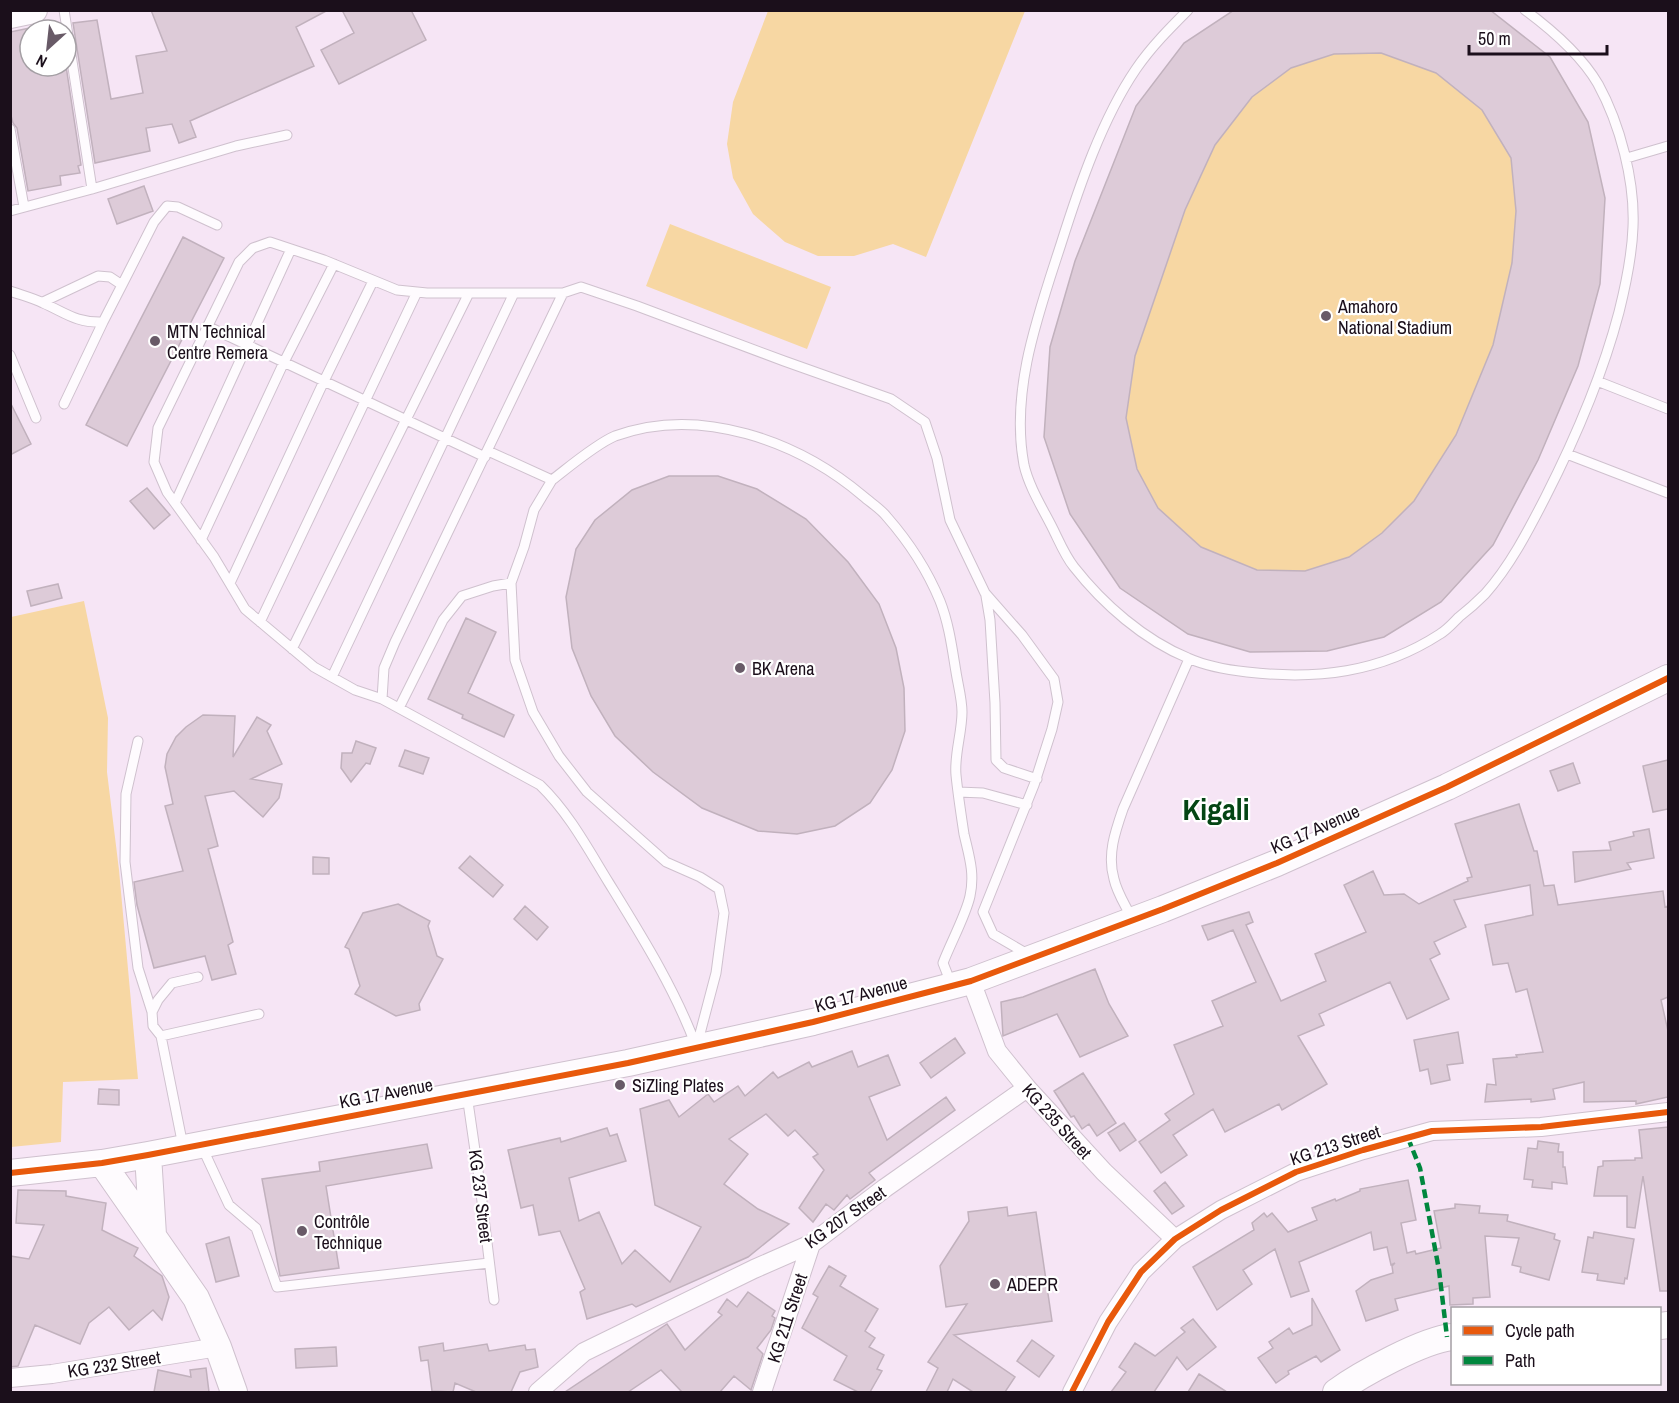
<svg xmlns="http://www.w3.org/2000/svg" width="1679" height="1403" viewBox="0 0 1679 1403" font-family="'Archivo Narrow',sans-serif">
<rect width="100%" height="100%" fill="#f6e5f5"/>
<path fill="#f7d7a3" d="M1490,10L1550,57L1588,122L1605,198L1600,284L1578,366L1538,460L1493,545L1441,602L1384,637L1327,651L1250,652L1188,634L1120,588L1070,514L1044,437L1050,347L1075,261L1136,106Z
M768,11H1025L926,257L893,244L854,256H818L785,242L753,214L733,178L727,144L733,102Z
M670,224L831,287L807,349L646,286Z
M84,601L108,718L107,772L119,870L138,1079L63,1082L61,1142L11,1147V617Z"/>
<path fill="#ddcbd8" stroke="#c1b1bd" stroke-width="1.5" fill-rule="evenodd" d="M151,10H328L296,27L314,66L190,121L196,137L179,143L172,124L146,128L150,151L95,163L73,23L97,20L111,99L143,93L136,56L167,51Z
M342,10H411L426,40L339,84L321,50L354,33Z
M1234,10H1490L1550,57L1588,122L1605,198L1600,284L1578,366L1538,460L1493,545L1441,602L1384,637L1327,651L1250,652L1188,634L1120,588L1070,514L1044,437L1050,347L1075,261L1136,106L1184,43ZM1381,53L1436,73L1482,110L1511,158L1516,211L1512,263L1493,345L1456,435L1414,501L1382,533L1349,557L1305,571L1257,570L1201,547L1158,508L1137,469L1126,418L1135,356L1185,210L1215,145L1252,97L1291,68L1334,54Z
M30,28V66H66L81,165L78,166L80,173L60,176L61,185L28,191L17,128L13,123L10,112V32Z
M144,186L153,211L117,224L108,199Z
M183,237L224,258L127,446L86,425Z
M10,402L31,444L10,455Z
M669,476H718L757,489L806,519L848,562L879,604L896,648L904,688L905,731L892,770L870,803L835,826L797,834L758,831L702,808L653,772L615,736L591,696L572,648L566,597L576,549L595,520L632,490Z
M147,488L170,515L154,529L130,501Z
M58,584L62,598L31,606L27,591Z
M466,618L496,632L468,693L514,715L504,737L462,718L463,715L428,699Z
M203,715L235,716L233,757L257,717L271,725L267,731L282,764L251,779L282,784L279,798L263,817L234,791L205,796L218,846L208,849L233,942L228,945L236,974L212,980L205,956L154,968L137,905L134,882L183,871L165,806L173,804L165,767L167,754L176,737L186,727Z
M356,741L376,748L370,764L366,763L351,782L341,768L342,753H352Z
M405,750L429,758L423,774L399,766Z
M1668,760V809L1653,812L1643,766Z
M1573,763L1580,783L1558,791L1550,771Z
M1519,804L1534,851H1537L1544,886L1554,885L1558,905L1663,891L1665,907L1668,906V997L1661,1000L1668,1031V1097L1636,1104V1101L1584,1102V1082L1553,1089L1555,1099L1531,1102V1099L1485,1102L1487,1084L1496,1085L1493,1059L1517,1057L1516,1055L1543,1052L1527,989L1516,992L1508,963L1493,965L1485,925L1533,915L1530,885L1454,900L1466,927L1434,942L1440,954L1430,959L1449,999L1407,1019L1390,982L1319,1014L1324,1025L1298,1036L1327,1084L1282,1110L1279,1104L1225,1132L1213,1109L1173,1135L1187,1155L1161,1173L1139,1142L1170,1120L1165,1114L1194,1094L1174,1045L1223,1026L1212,1001L1256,982L1233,930L1208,940L1202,926L1249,912L1253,922L1246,925L1281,1001L1326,981L1315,954L1366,932L1344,885L1373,871L1384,895L1404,894L1419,904L1468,881L1467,878L1472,877L1455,824Z
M1649,829L1654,858L1627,863L1631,869L1575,882L1573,852L1611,850L1609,842L1634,836L1633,832Z
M470,856L503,885L493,897L459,868Z
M313,857L329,858V874H313Z
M398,904L430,921L428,926L437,956L443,959L419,1004L420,1010L396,1016L355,994L360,986L349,949L345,947L363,913Z
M525,906L548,927L537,940L514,919Z
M1095,969L1109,1004L1128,1036L1080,1057L1057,1014L1003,1036L1001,1002L1023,997Z
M1458,1032L1463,1063L1447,1065L1450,1080L1431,1084L1428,1069L1420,1071L1414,1040Z
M955,1038L965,1053L931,1078L920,1063Z
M852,1051L858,1067L888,1055L900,1085L869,1097L887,1140L946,1097L955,1110L869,1173L875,1180L850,1199L847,1195L834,1210L826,1204L813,1222L799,1208L824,1170L813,1157L818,1154L795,1130L788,1136L766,1114L729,1139L748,1154L724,1184L758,1209L789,1224L748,1257L636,1307L632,1304L587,1319L580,1292L585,1289L560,1231L539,1235L533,1205L521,1208L508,1150L560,1138L561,1142L607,1128L610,1136L617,1134L626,1161L569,1178L579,1221L599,1212L622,1264L635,1250L670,1282L701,1227L655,1205L640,1109L669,1100L679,1117L708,1094L714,1102L738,1086L745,1096L773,1072L778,1078L809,1062L812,1067Z
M1083,1073L1116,1123L1097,1136L1089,1124L1082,1129L1074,1116L1071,1117L1054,1091Z
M99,1089L119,1090V1105L98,1104Z
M1124,1123L1136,1140L1120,1151L1108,1133Z
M1668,1127V1291H1660L1643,1176L1635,1228L1627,1227V1196H1594L1598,1167L1603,1166V1161L1635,1160V1158H1642L1639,1130Z
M1538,1141L1559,1144L1558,1152H1563V1167H1565L1567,1184L1552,1182V1189L1532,1187L1533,1180L1524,1179L1528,1148L1537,1149Z
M427,1144L432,1168L326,1186L339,1268L280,1276L262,1179L320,1171L319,1162Z
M1408,1180L1416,1220L1401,1223L1407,1253L1415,1251L1416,1254L1441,1248L1434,1211L1455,1208V1204L1480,1206L1479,1213L1508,1215L1507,1221L1555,1234L1554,1239L1560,1241L1549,1280L1520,1272L1521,1267L1512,1265L1519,1238L1485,1236L1490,1297L1473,1298V1304L1450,1305L1449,1286L1395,1299L1398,1310L1366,1321L1356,1291L1371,1280L1393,1273L1392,1266L1395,1263L1391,1265L1387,1247L1374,1250L1371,1232L1299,1262L1309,1291L1291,1297L1275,1249L1243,1270L1252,1284L1217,1310L1193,1267L1254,1230L1252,1223L1264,1213L1267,1217L1272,1213L1288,1232L1317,1220L1312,1208L1335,1199L1336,1201L1360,1191V1189Z
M1165,1182L1184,1206L1172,1214L1154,1191Z
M18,1190L66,1191V1196L106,1203L102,1230L138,1248L134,1256L162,1276L169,1297L162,1320L153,1310L129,1330L109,1307L89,1323L80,1344L35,1325L18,1366L10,1367V1256L29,1259L44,1225L16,1223Z
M1007,1207L1008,1216L1036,1212L1052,1321L954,1335L1015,1377L1005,1392H973L953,1379L947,1392H926L938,1368L928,1362L967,1304L946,1307L940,1266L969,1221L968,1212Z
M1594,1232L1634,1239L1627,1279L1625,1278L1624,1284L1597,1280L1598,1274L1582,1272L1588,1237L1593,1238Z
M229,1237L239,1276L216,1282L206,1244Z
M829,1266L846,1276L840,1286L878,1309L865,1331L875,1338L869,1347L884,1355L877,1369L882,1371L870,1392H858L834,1380L847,1356L802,1328L818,1297L813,1294Z
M748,1292L775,1311L772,1316L775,1318L771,1330L757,1348L763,1354L751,1390L734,1376L720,1392H682L661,1370L628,1392H565L667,1324L685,1350L722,1315L718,1312L727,1299L737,1307Z
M1312,1298L1340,1350L1321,1362L1316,1356L1288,1371L1289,1374L1276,1383L1258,1358L1273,1348L1269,1342L1289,1328L1293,1334L1312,1325Z
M1193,1319L1216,1347L1187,1370L1177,1357L1154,1392H1111L1126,1372L1119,1367L1135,1343L1155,1356L1185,1332L1181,1328Z
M1032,1340L1054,1356L1039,1377L1017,1361Z
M443,1343L444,1351L487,1344L489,1351L525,1345L526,1350L535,1349L538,1367L520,1372L511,1392H476L455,1383L453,1392L432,1391L428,1360L421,1361L419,1347Z
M336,1347L337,1366L296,1368L295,1349Z
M206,1368L209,1392H154L158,1370L191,1377L190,1370Z
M1199,1374L1227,1392H1188Z"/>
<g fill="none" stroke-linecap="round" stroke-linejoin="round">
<g stroke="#cfc1ce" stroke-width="11">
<path id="lane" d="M64,10L92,189
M1188,10C1170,28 1151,47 1136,69C1102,119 1079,187 1061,244C1038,315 1010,391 1024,465C1029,487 1043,509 1053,529C1059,541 1065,556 1074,567C1103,604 1144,640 1188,658C1206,666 1228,670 1247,672C1316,680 1380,673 1440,634C1447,630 1453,623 1459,617C1468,610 1477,602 1485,594C1510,566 1528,531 1545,498C1575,439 1602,377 1619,312C1626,284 1632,256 1633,227C1635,181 1620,124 1598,84C1581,55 1552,30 1525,10
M10,129L24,207
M1627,158L1668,146
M10,211L92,189L236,146L287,135
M122,285L154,222L167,206L178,207L217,225
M10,291C21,295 33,298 43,303C66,313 76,323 103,322L122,285L110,277L98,276L43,302
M207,326L485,457
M10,355L36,418
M1597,381L1668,409
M64,404L103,322
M488,451L552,480C569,467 596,444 615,436C700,405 798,441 863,496C871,503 881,509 887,517C908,541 928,572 940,601C949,624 952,648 956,672C958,685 962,699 962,712C962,733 954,755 956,775C958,795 961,814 964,834C969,856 975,873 970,896C966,915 950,944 943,963L952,986
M1567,454L1668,493
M175,503L291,249
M201,540L284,362L334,264
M230,583L324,381L373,281
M511,583L515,660L533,712L559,756L587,792L666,862L700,877L719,889L724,913L716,973L697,1045
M986,596L990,620L995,703L996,760L1004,768L1037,779
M260,622L417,292
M292,649L469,293
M332,677L514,293
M382,699L355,690L314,667L245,609L214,557L167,492L154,462L158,428L239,262L253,248L270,242L324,260L397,290L427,293H563
M399,708L443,620L462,596L493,586L511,583L524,547L534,510L552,480
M138,741L126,794L125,862L138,968L152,1012
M958,792L983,793L1027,805
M1132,919C1126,906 1117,893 1114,879C1107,855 1115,832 1123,809L1189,659
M161,1036L153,1026L152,1012L158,1000L172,983L198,977
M696,1046C675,989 641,935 609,883C588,849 569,813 540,785L382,699L384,668L395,642L563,293L581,287L637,306L784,361L891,399L925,422L937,458L950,520L985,593L1022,635L1054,679L1058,702L1052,729L1034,785L983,912L993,934L1029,955
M467,1095L480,1185L494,1300
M183,1146L161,1036L259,1014
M202,1147L229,1205L256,1228L277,1287L489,1263"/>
</g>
<g stroke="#cfc1ce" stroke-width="20">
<path id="street" d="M971,981L997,1051L1027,1088L1104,1172L1175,1239
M10,1378L52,1374L218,1347
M538,1392L584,1352L754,1269L811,1244L885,1188L1027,1088
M762,1392L811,1244
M1072,1392L1108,1322L1141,1272L1175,1239L1221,1210L1296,1172L1363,1150L1432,1131L1541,1127L1668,1112"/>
</g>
<g stroke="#cfc1ce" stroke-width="28">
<path id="secondary" d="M10,15L34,10
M148,1155L153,1235
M102,1163L196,1298L218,1347L234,1392
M10,1173L102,1163L148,1155L628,1063L813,1022L971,981L1163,909L1277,863L1447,787L1668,678
M1660,1326L1668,1325
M1336,1392C1361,1374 1423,1340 1452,1337"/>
</g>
<use href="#lane" stroke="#fefbfe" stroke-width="9"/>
<use href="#street" stroke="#fefbfe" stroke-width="18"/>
<use href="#secondary" stroke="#fefbfe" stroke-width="26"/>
<path stroke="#00873e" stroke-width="4.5" stroke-dasharray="9 4.5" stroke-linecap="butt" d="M1408,1138L1420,1168L1439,1270L1447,1337"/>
<g stroke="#fff" stroke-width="10">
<path id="cycleway" d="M10,1173L102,1163L148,1155L628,1063L813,1022L971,981L1163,909L1277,863L1447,787L1668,678
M1072,1392L1108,1322L1141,1272L1175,1239L1221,1210L1296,1172L1363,1150L1432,1131L1541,1127L1668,1112"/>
</g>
<use href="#cycleway" stroke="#e8590c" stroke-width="6"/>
</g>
<g fill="#685a67" stroke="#fff" stroke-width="2">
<circle cx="1326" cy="316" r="6"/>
<circle cx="155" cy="341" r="6"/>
<circle cx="740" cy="668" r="6"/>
<circle cx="620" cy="1085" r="6"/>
<circle cx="302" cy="1231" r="6"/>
<circle cx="995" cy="1284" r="6"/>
</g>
<g text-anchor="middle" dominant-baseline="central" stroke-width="4.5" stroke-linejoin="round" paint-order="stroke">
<g font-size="18" fill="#1b0f1b" stroke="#fff" text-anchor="start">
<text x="1338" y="306">Amahoro<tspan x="1338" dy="21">National Stadium</tspan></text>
<text x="167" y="331">MTN Technical<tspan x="167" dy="21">Centre Remera</tspan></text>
<text x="752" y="668">BK Arena</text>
<text x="632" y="1085">SiZling Plates</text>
<text x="314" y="1221">Contrôle<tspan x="314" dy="21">Technique</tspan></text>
<text x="1007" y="1284">ADEPR</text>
</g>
<g font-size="18" fill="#1b0f1b" stroke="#fff">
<text transform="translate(1315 829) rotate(-24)">KG 17 Avenue</text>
<text transform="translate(861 994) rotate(-15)">KG 17 Avenue</text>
<text transform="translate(386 1093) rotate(-11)">KG 17 Avenue</text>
<text transform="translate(1057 1121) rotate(48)">KG 235 Street</text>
<text transform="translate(1335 1145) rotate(-18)">KG 213 Street</text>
<text transform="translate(481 1196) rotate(83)">KG 237 Street</text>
<text transform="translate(845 1217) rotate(-35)">KG 207 Street</text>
<text transform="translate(787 1318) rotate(-72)">KG 211 Street</text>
<text transform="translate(114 1364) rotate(-9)">KG 232 Street</text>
</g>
<g font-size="30" font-weight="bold" fill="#044514" stroke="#fff">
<text x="1216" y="809">Kigali</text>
</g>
</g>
<rect width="1679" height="1403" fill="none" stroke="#1b0f1b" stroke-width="24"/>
<rect x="1451" y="1307" width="210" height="78" fill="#ffffff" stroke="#a49fa4" stroke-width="1.5"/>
<rect x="1463" y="1326" width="30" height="9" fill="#e8590c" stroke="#a49fa4" stroke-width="1.5"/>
<text x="1505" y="1337" font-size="18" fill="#1b0f1b">Cycle path</text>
<rect x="1463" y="1356" width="30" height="9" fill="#00873e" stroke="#a49fa4" stroke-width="1.5"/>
<text x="1505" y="1367" font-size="18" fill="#1b0f1b">Path</text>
<g transform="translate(48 48) rotate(207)"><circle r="28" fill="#ffffff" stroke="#a49fa4" stroke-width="1.5"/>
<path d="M0-4.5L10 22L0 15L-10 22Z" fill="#685a67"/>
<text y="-9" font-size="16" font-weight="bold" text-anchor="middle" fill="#1b0f1b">N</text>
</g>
<path d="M1469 45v9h138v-9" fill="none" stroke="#1b0f1b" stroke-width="3"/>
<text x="1478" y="45" font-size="18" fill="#1b0f1b" stroke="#ffffff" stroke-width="4.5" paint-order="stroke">50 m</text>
</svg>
